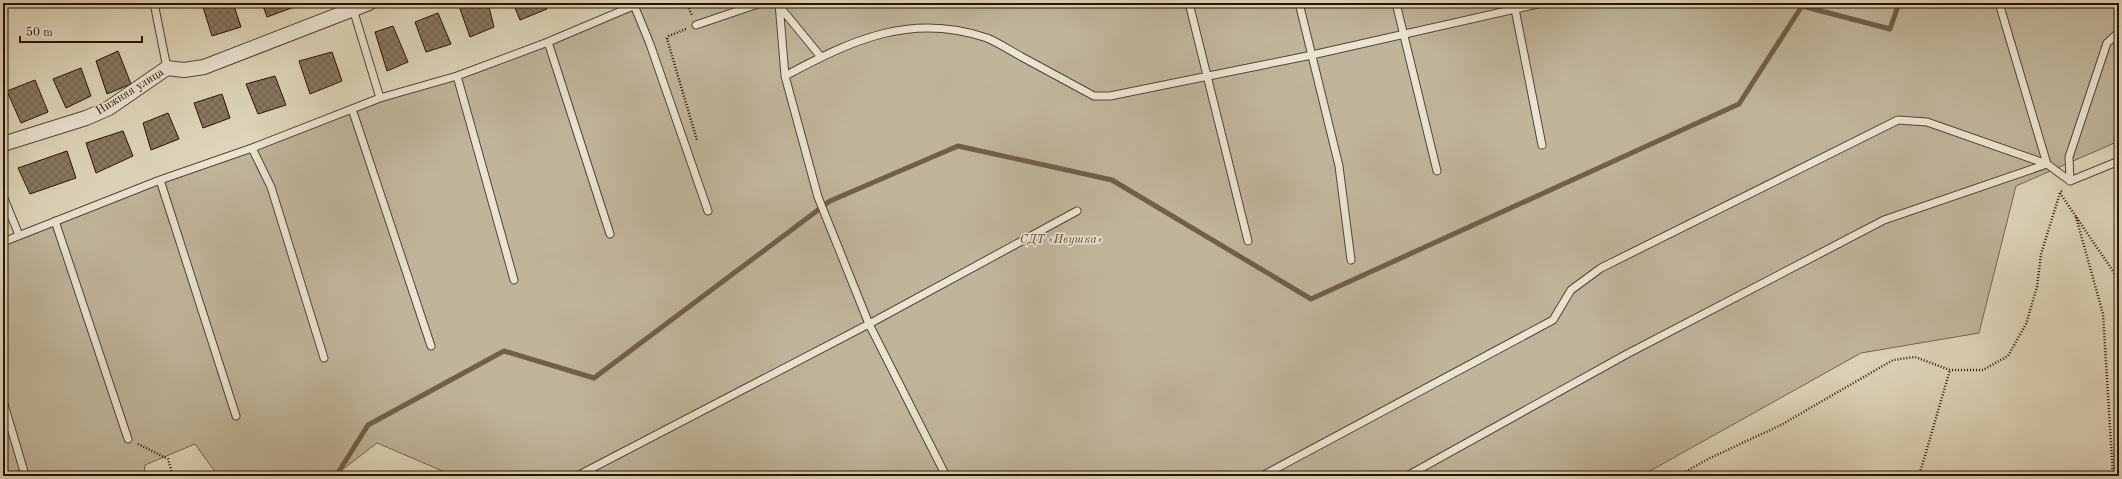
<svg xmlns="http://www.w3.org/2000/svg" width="2122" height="479" viewBox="0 0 2122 479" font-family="'Old Standard TT',serif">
<defs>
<pattern id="building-cross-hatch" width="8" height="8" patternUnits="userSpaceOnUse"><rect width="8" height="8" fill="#887861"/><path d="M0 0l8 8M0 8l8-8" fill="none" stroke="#6f614e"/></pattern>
</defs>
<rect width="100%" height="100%" fill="#dfd6bb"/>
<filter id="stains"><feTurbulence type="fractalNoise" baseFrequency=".005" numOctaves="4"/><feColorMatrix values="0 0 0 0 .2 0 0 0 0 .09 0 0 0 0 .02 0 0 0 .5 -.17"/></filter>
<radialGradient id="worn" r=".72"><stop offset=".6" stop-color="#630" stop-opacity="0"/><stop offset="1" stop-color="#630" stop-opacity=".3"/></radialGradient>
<path fill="#c0b59b" stroke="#74644e" d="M639,3H2119V141L2016,186L1979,333L1861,353L1641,476H454L377,443L334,476H218L195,444L145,465L144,476H3V242L380,98L457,76Z"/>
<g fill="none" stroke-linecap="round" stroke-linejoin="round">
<path stroke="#715f4a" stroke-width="5" d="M336,476L368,425L504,351L594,378L830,201L958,146L1112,180L1311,299L1739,104L1802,6L1890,29L1899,3"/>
</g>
<path fill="url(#building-cross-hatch)" stroke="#291200" d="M233,3L241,27L212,36L202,4Z
M262,3H296L297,6L267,17Z
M468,3H488L494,27L470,37L459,6Z
M513,3H544L547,9L520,20Z
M438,13L451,44L426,52L415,22Z
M393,26L408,62L387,71L375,32Z
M118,51L131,84L107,94L96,61Z
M332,52L342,81L310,94L299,61Z
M81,68L91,96L66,108L53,79Z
M275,76L286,105L258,114L246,84Z
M35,80L48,112L21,123L7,91Z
M222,94L230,118L203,128L194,103Z
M3,113L8,126L3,129Z
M168,113L179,139L151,150L143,123Z
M123,131L133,156L96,173L86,143Z
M67,151L76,178L30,194L18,168Z"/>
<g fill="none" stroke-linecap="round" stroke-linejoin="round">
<g stroke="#56432f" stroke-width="9">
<path id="service" d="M154,3L167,68
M779,3L785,76L818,197L869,324L946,476
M1189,3L1248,241
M1299,3L1339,166L1351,260
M1396,3L1437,171
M634,5L650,44L708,211
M780,7L821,57
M353,9L380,98
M1515,9L1542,145
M696,25L761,3
M548,42L610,234
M457,76L514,280
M785,76C852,40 911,12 987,38C999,43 1011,51 1022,57C1046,70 1070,83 1094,96H1110L1312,55L1542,3
M352,109L431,346
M252,148L271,187L324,358
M160,180L236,416
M2070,181L2069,157L2107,43L2119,32
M3,196L19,235
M55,221L128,439
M3,242L160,180L252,148L380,98L457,76L548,42L640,3
M3,401L25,475
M577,476L869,324L1077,211
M1262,476L1553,320L1571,290L1601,268L1898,120L1927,122L2047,164L2070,181L2119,161
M1407,476L1627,354L1884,220L2047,164L1999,3"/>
</g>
<g stroke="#56432f" stroke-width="16">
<path id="minor" d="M3,144L86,118L109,108L167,68L184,70L204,67L369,3"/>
</g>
<path stroke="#291200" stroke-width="2.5" stroke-dasharray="1 2" stroke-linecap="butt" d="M686,3L692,15
M686,29L669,36L667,39L697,140
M2060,193L2119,280
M2076,217L2103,314L2113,476
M138,444L168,459L173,476
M1678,476L1708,459L1781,425L1893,360L1915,357L1950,370H1983L2008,356L2026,324L2037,287L2041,254L2060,193L2063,189
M1919,476L1950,370"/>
<use href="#service" stroke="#eae4d3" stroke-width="7"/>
<use href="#minor" stroke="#eae4d3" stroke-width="14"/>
</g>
<g text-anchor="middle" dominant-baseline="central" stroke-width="3" stroke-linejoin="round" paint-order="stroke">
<g font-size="12" fill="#291200" stroke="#eae4d3">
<text transform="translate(130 92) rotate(-32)">Нижняя улица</text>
</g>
<g font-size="12" font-style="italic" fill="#5e4b36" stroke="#eae4d3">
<text x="1061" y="240">СДТ «Ивушка»</text>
</g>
</g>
<rect width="2122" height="479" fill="none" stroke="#dfd6bb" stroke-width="16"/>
<rect x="4" y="4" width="2114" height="471" fill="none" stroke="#291200" stroke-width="2"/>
<rect x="8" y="8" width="2106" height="463" fill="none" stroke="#291200"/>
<path d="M20 36v6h122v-6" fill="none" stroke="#291200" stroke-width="2"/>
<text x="26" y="36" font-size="12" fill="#291200" stroke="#eae4d3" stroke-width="3" paint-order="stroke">50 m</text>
<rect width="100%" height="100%" filter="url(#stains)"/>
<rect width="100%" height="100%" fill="url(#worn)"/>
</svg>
